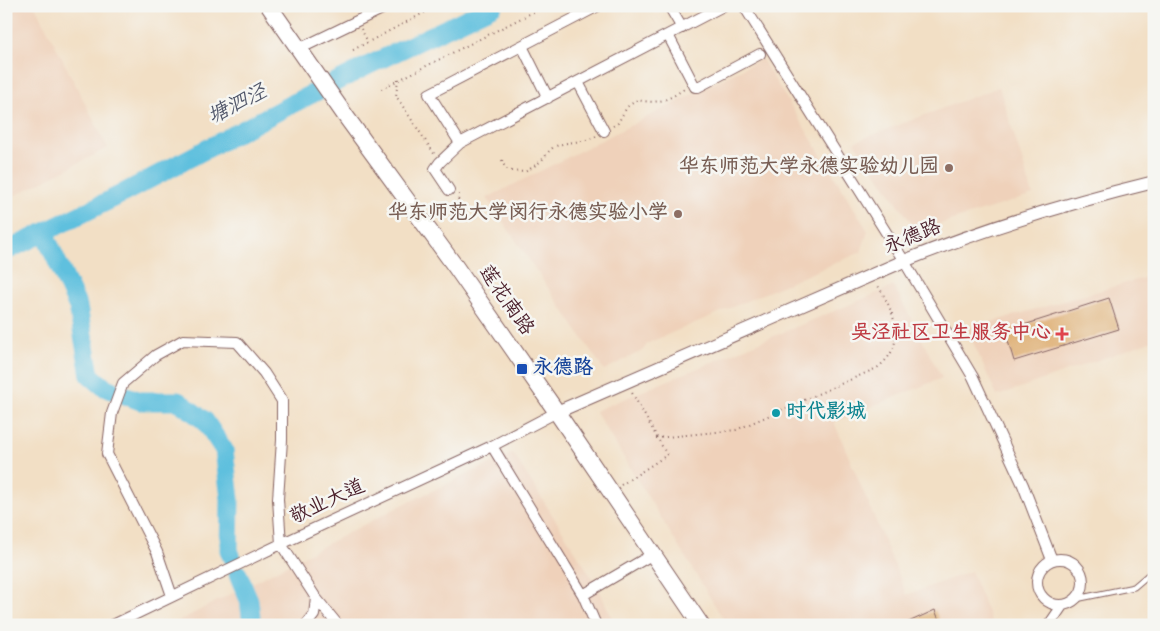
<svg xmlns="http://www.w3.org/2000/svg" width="1160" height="631" viewBox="0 0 1160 631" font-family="Dekko,'LXGW WenKai TC',sans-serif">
<rect width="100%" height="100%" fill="#f6f6f2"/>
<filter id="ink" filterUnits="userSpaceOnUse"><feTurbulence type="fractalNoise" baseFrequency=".02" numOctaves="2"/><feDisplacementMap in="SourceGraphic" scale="10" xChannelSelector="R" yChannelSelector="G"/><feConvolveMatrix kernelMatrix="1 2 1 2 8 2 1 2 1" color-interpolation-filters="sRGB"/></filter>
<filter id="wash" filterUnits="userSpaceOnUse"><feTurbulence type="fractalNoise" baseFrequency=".0096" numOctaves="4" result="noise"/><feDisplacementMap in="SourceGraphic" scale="20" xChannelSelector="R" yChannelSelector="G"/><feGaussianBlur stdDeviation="1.12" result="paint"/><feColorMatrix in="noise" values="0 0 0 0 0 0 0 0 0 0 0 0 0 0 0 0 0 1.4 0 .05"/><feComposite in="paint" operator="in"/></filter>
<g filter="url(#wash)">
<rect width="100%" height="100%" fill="#f2dfc5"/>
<path fill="#efd1ba" d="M6,6H35L108,148L6,200Z
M762,59L868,231L861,252L648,343L642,351L604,370L487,198Z
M999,87L1033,195L917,231L854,142Z
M1154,275V340L997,396L967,329Z
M894,286L942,378L834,422L907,595L971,571L993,625H727L595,411Z
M513,453L598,587L615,625H171L398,507Z"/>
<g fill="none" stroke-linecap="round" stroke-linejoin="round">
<path stroke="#5fc0de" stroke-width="19" d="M44,233L78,307L90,375L104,387L111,390
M6,251L112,199L286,107L367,66L493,6
M127,396L140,401H178L205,421L224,450L230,499L229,550L232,558
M238,574L249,600L252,625"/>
</g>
<g id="blocks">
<path fill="#dfb076" d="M1109,298L1119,329L1014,361L1005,331Z
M935,610L941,625H902Z"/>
</g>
</g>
<g filter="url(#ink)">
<use href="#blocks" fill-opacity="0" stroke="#856261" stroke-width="1"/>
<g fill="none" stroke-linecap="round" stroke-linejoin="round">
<g stroke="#856261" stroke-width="7">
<path id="service" d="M1076,599L1134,587L1154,570"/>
</g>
<g stroke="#856261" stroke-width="12">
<path id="minor" d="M669,6L682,28
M744,6L904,261L973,377L1023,485L1052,560
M668,35L695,87H698L760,54
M522,46L548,98
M299,49L388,6
M578,82L604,131
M460,143L429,94L598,6
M449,190L435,169L440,162L460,143L723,6
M492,446L583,595L653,554
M1037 582a23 23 0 1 1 46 0a23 23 0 1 1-46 0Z
M583,595L596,625
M172,596L157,552L107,454L112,413L123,383L156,355L183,340L237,342L264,373L282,401V440L278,499L281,544L316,598L338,625
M113,625L281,544L492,446L557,412
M306,625L314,615L316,598
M1049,625L1062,606"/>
</g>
<g stroke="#856261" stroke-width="14">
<path id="tertiary" d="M557,412L904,261C986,228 1068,203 1154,182"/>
</g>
<g stroke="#856261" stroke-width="18">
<path id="primary" d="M269,6L347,118L455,266L556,411L701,625"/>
</g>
<path stroke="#856261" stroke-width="2" stroke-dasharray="1 4" stroke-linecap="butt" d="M361,29L368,42
M353,50L437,6
M398,79L396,96L435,155
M381,89L545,6
M613,126L618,123L627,107L637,100C657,104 667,101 684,89
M502,160C506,173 512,171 525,172C530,169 536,165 541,161C546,156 547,152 554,147C568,140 582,144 596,136
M459,194L457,208L464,218
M656,438L736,430L877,368C909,344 894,312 877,284
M621,485L667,455L631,391"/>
<use href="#service" stroke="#fff" stroke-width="5"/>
<use href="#minor" stroke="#fff" stroke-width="10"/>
<use href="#tertiary" stroke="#fff" stroke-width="12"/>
<use href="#primary" stroke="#fff" stroke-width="16"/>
</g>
</g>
<g fill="#8d6e63" stroke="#f6f6f2" stroke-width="2">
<circle cx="949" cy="168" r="5"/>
<circle cx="678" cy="214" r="5"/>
</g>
<path fill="#e0444e" stroke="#f6f6f2" stroke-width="2" d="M1059.5 326.5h5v5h5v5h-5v5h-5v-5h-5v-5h5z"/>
<rect fill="#1a4fb4" stroke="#f6f6f2" stroke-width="2" x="516" y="363" width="12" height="12" rx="2.5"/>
<circle fill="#0f9aa8" stroke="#f6f6f2" stroke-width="2" cx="776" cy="413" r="5"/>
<g text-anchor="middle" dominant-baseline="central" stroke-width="5" stroke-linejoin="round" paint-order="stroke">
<g font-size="20" font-weight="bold" fill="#785e54" stroke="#f6f6f2" text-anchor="end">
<text x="939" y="168">华东师范大学永德实验幼儿园</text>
<text x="668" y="214">华东师范大学闵行永德实验小学</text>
</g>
<g font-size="20" fill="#4a1f2b" stroke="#f6f6f2">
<text transform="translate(913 238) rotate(-22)">永德路</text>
<text transform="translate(505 301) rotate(55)">莲花南路</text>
<text transform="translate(328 503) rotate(-25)">敬业大道</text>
</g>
<g font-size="20" font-weight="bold" fill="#be3a42" stroke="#f6f6f2" text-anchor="end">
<text x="1051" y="334">吴泾社区卫生服务中心</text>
</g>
<g font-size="20" font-weight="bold" fill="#164399" stroke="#f6f6f2" text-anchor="start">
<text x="533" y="369">永德路</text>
</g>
<g font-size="20" font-weight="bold" fill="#0d838f" stroke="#f6f6f2" text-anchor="start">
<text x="786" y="413">时代影城</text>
</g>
<g font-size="21" font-style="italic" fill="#51576a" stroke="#f6f6f2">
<text transform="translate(238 106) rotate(-27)">塘泗泾</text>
</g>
</g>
<rect width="1160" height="631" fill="none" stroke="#f6f6f2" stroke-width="25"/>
</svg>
